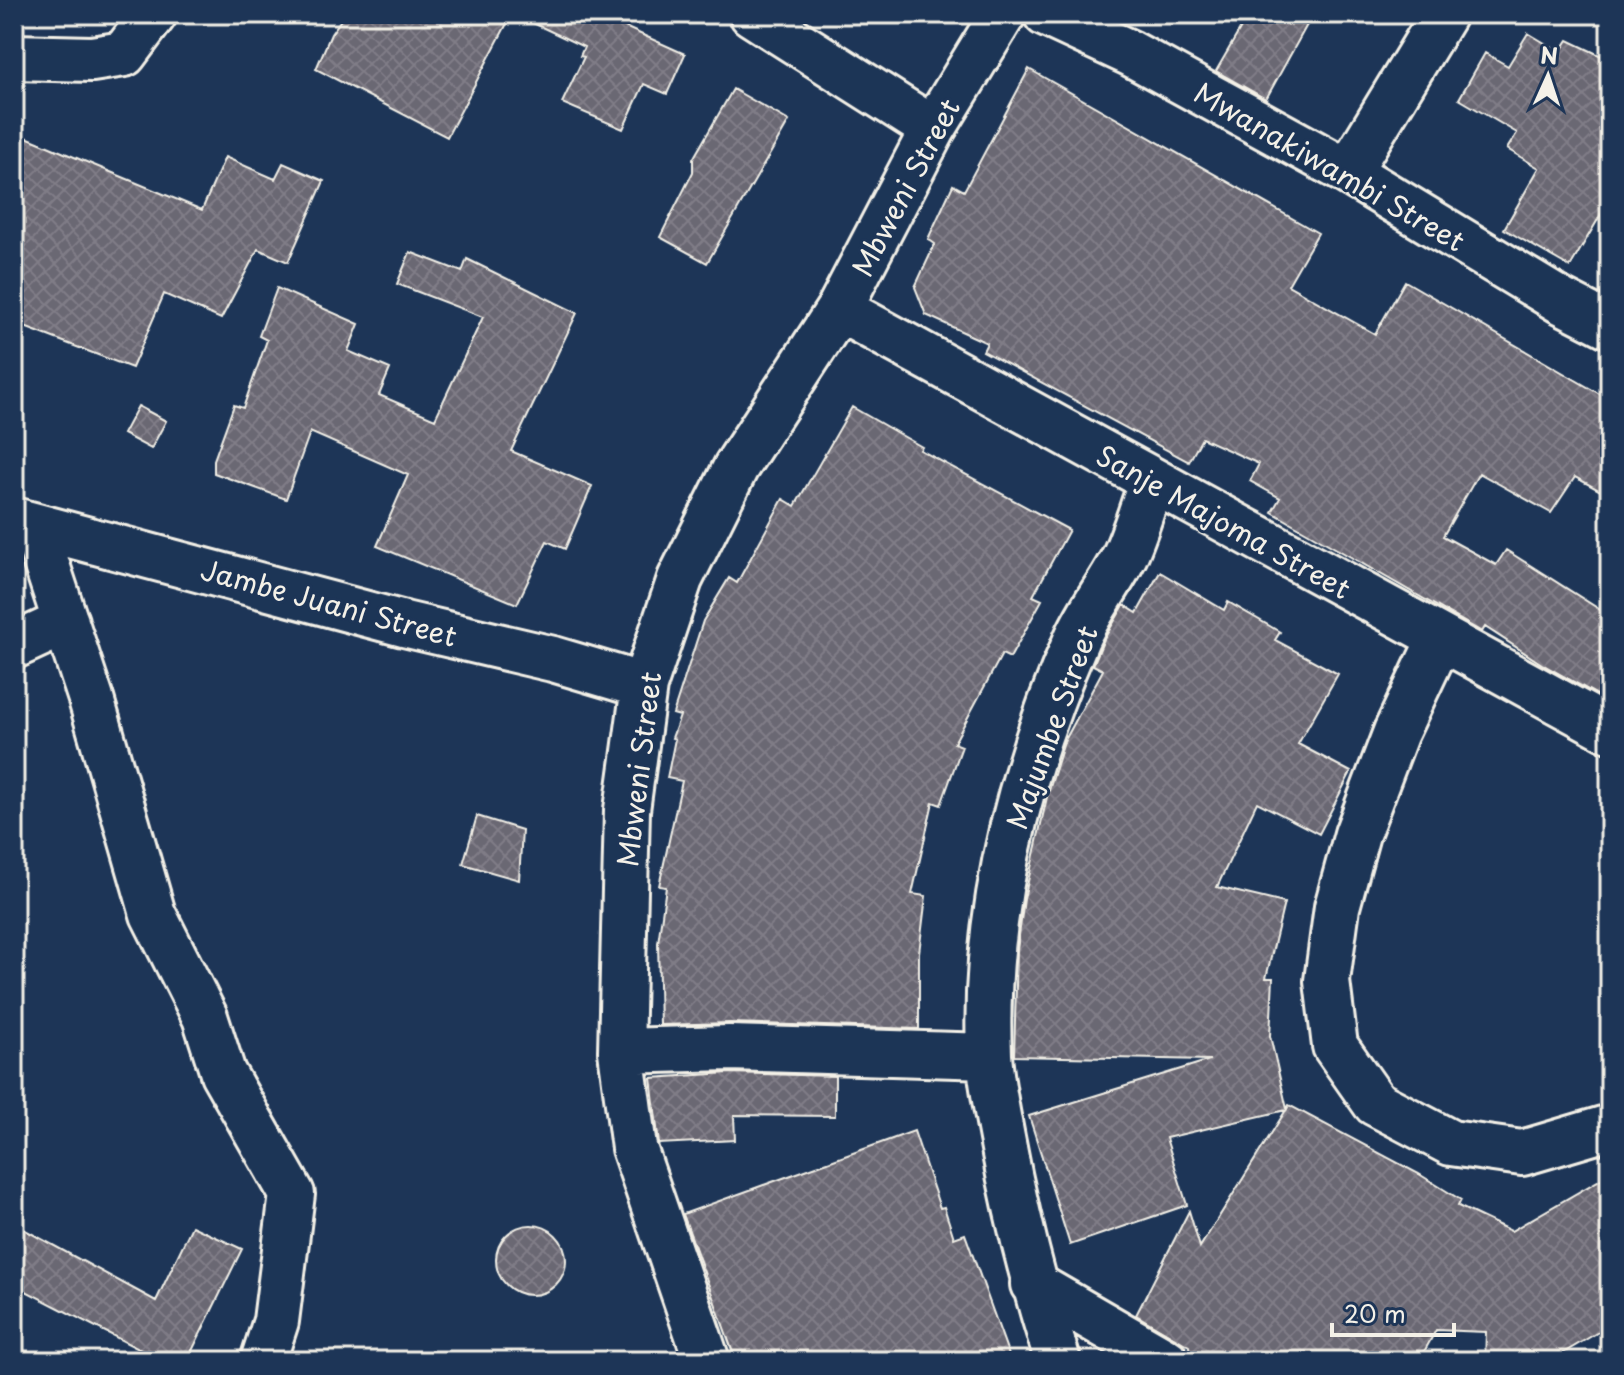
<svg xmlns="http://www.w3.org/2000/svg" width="1624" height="1375" viewBox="0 0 1624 1375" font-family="'Playpen Sans',sans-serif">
<defs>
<pattern id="building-cross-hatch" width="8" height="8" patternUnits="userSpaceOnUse" patternTransform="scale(2)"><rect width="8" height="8" fill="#6a6773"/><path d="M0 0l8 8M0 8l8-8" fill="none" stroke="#807d87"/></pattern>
</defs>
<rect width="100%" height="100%" fill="#1d3557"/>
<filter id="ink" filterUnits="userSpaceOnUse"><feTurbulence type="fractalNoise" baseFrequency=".0125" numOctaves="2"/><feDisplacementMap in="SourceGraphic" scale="16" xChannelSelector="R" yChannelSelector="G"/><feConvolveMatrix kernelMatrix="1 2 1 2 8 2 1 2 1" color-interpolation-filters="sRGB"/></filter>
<g filter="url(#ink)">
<path fill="url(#building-cross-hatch)" stroke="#f4f1e8" stroke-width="2" d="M345,14H512L447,137L316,69L331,34Z
M514,14H596L685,54L667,94L644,84L623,129L562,103L584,57L580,56L584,47Z
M1249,14H1313L1266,99L1216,71Z
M1528,33L1560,52L1568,40L1610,60V199L1570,267L1504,229L1539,168L1507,149L1517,133L1459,99L1485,53L1508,66Z
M1029,69L1318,233L1288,285L1375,334L1405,281L1610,400V496L1575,477L1551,513L1479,473L1443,536L1496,565L1506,550L1610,616V702L1542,664L1485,627L1482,632L1272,512L1280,498L1250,481L1259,464L1202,438L1189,462L983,351L987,343L926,315L915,287L935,244L928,239L953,185L964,191Z
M733,89L789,121L707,263L660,237L693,172V159Z
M14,132L202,210L225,157L275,179L283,163L324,181L288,262L258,249L221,319L164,294L132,368L14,323Z
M410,252L462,272L467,259L577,313L511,451L592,486L565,549L547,541L517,604L377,546L408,475L310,432L286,499L214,473V460L234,405L243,408L267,340L259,336L277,288L359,324L348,351L390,369L379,395L435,419L483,317L397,284Z
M138,406L166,421L151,449L123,434Z
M852,407L922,447L920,450L1069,530L1033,596L1042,600L1010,658L1002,654L954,743L962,746L941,805L933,802L912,894L926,896L919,953V1029L730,1023L660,1025L658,943L666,887L659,886L682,781L667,778L675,739L672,738L680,716L673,714L703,621L729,578L737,583L783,499L795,506Z
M1160,572L1224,610L1228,602L1280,632L1275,640L1338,674L1298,744L1351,772L1319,834L1257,802L1217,887L1284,903L1266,978H1273L1270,1036L1287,1109L1289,1105L1419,1174L1461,1200L1458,1206L1511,1231L1610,1174V1325L1550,1361H1485L1486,1332L1436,1330L1419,1361H1191L1189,1346L1136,1315L1189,1211L1200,1247L1286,1110L1166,1138L1187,1205L1070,1245L1029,1116L1210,1060L1014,1056L1017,950L1024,899L1047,797L1064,742L1103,670L1093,665L1104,639L1124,605L1137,613Z
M477,816L522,830L519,880L463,864Z
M729,1073L835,1076V1116L734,1115L735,1140L659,1144L651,1078Z
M914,1131L940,1208L944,1207L954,1238L965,1234L1011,1361H736L683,1214Z
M14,1224L156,1301L192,1226L242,1249L187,1361H162L14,1285Z
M496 1260a35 35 0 1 1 70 0a35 35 0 1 1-70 0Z"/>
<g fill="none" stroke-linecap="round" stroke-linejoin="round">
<g stroke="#f4f1e8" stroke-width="50">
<path id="minor" d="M752,14L933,129
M1046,14L1130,53L1348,172L1561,301L1610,326
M14,57L92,59L124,54L154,14
M1348,172L1444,14
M839,309L1610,730
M14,520L404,624L553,659L644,686
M34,526L91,699L153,914L205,1017L223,1073L292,1194L276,1321L263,1361
M1440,639L1396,732L1357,834L1337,907L1327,981L1335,1046L1375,1103L1451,1143L1522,1153L1610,1127
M14,646L66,622
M621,1051L729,1048L989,1056
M1033,1284L1166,1361
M707,1361L634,1148L621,1051L627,810L644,686L680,579L736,467L839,309L933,129L1003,14
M1058,1361C1034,1287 1016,1214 1002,1138C997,1111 991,1083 989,1055C983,912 1020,769 1077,638C1090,609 1111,583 1125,555C1136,531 1143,505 1152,481"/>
</g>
<use href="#minor" stroke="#1d3557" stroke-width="44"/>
</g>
</g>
<g text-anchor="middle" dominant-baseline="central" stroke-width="6" stroke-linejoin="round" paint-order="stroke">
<g font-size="28" fill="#f4f1e8" stroke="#1d3557">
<text transform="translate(1330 166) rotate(30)">Mwanakiwambi Street</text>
<text transform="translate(905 187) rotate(-62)">Mbweni Street</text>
<text transform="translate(1224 521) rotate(29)">Sanje Majoma Street</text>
<text transform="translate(329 602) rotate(15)">Jambe Juani Street</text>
<text transform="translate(1051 727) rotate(-70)">Majumbe Street</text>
<text transform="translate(638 769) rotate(-83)">Mbweni Street</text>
</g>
</g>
<rect width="1624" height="1375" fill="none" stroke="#1d3557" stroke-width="48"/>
<rect x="24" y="24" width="1576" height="1327" fill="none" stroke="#f4f1e8" stroke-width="3" filter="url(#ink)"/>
<g transform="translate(1548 76) rotate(3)" stroke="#1d3557" stroke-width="6" paint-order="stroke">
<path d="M0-6L14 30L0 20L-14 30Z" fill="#f4f1e8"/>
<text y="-12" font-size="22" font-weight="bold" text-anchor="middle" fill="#f4f1e8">N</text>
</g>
<path d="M1332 1323v12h122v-12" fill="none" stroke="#f4f1e8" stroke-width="4"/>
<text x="1344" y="1323" font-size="24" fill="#f4f1e8" stroke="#1d3557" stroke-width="6" paint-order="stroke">20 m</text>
</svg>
